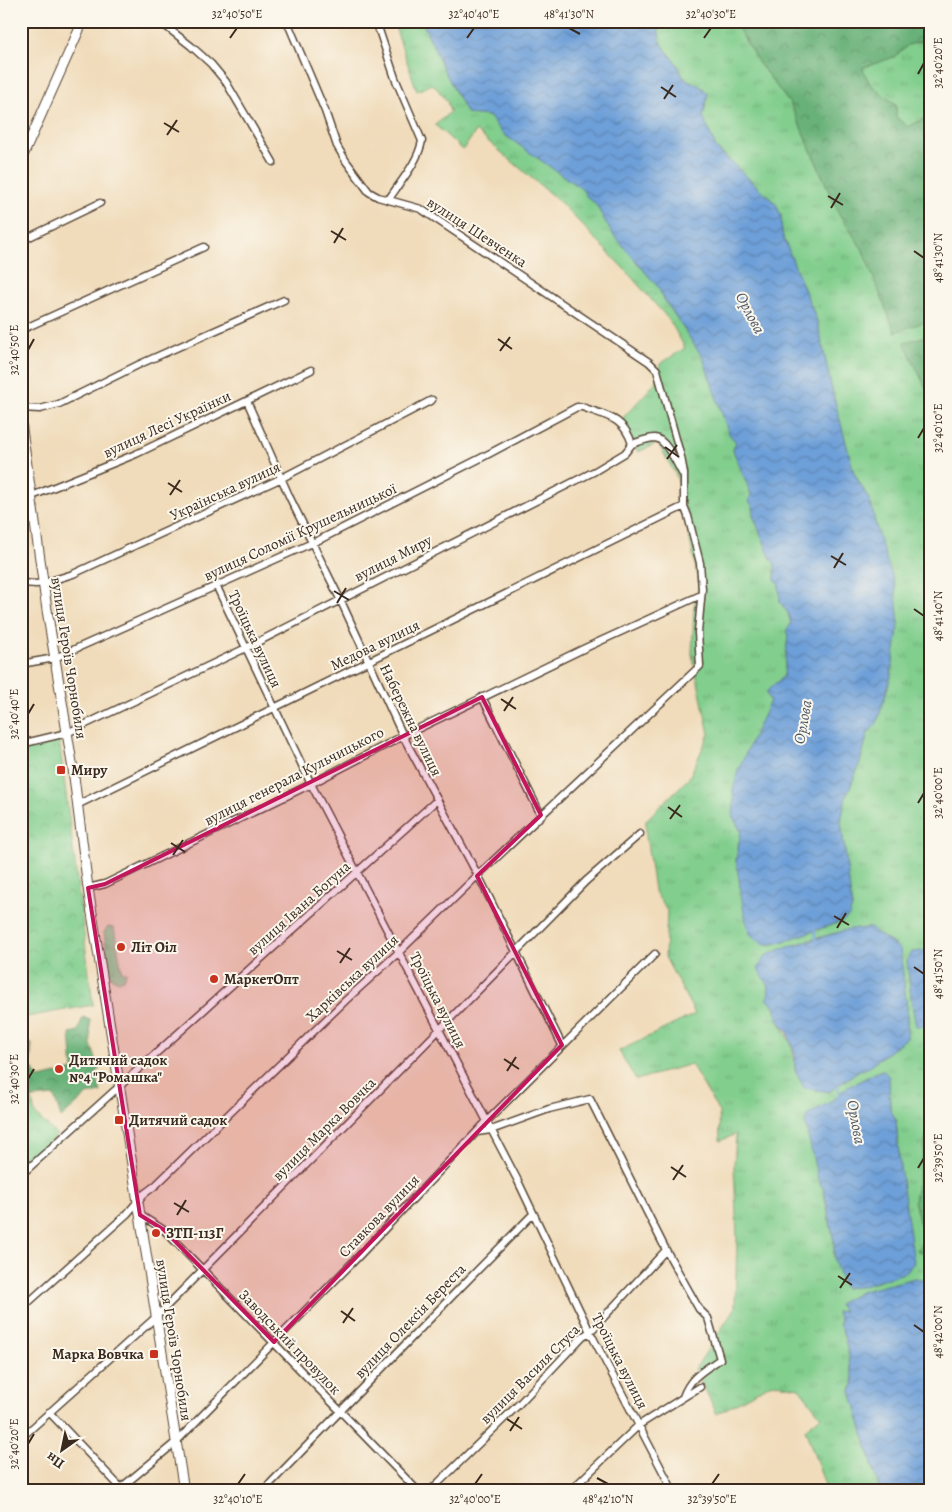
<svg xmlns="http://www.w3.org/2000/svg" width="952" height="1512" viewBox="0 0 952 1512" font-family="Alegreya,serif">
<defs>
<pattern id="grass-tufts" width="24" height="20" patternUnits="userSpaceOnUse" patternTransform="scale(1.25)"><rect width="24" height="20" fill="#81ce8d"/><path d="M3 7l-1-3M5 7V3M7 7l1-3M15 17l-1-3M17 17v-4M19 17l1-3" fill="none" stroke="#70b179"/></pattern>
<pattern id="forest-crowns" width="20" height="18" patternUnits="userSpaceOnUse" patternTransform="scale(1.25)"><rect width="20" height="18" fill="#68b178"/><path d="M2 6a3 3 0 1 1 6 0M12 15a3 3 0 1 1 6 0" fill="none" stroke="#579062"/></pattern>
<pattern id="park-crowns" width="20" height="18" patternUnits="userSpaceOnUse" patternTransform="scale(1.25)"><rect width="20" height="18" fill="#81ce8d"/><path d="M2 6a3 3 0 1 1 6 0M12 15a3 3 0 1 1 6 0" fill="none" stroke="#70b179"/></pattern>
<pattern id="garden-dots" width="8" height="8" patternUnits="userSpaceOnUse" patternTransform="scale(1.25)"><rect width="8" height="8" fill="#81ce8d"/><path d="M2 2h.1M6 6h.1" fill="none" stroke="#70b179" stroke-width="1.8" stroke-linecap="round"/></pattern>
<pattern id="water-waves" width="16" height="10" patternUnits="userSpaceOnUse" patternTransform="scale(1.25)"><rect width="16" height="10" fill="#6d9fd8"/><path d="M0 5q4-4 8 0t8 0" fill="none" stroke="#5b82af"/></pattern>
</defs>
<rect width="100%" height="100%" fill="#fbf7ec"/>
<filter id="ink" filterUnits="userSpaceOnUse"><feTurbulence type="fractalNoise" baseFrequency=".02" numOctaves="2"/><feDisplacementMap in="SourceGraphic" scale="10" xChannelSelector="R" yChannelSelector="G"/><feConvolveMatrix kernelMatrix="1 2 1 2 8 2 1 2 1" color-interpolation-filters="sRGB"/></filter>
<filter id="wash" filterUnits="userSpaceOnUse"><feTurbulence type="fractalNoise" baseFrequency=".0096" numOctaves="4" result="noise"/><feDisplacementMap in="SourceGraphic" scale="20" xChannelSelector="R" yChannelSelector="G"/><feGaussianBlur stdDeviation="1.12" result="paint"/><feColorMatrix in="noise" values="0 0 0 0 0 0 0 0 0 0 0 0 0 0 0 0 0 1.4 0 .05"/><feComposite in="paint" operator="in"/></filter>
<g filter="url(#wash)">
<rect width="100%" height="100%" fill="#f0dbba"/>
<path fill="url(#grass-tufts)" stroke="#5e7c56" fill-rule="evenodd" d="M393,21H422L443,68L467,114L489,116L502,133L583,190L588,197L595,203L612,233L659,288L662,296L703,358L729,434L736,442L733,450C741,470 755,493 753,515L771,559L775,564V579L779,585L780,602L788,613L791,625L788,635L784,676L769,689L770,701L733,790L734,802L733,817L741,831L736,860L740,881L778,943L843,921L852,908L841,821L846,797L860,763L868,733L877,722L891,676L893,663L878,534L870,501L854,473L833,394L817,321L782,234L781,216L776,204L716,148L703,116L708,94C699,82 691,84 683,76C681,74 680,69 678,66C666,47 657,46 659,21H734L758,62L791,105L839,214L862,248L895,332L931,319V335L905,343C914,364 939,401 928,423L931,426V950L912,953L907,961L911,998L916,1025L931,1027V1112L914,1201L920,1224L931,1219V1233L917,1250L931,1257C930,1275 931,1292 931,1310L925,1281L915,1278L860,1292L838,1305L844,1311L836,1312L840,1321L839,1324C845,1337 847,1346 849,1359C850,1374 857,1374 851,1391L880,1491H827L805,1429L821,1416L799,1388L772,1383L717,1414L695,1369L735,1308L737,1239L734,1166L736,1134L720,1141L719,1112L691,1064L636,1080L619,1051L695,1014L665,957L667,911L654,890L646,836V820L689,778L709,734L692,654L694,606L699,584L677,477L658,443L638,452L622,419L657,381L660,364L685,348L670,321L627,272L560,202L476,131L463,150L435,125L450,112L447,101L433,84L417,91ZM870,928L900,949L907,1008V1038L867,1068L858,1071L829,1092L795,1070C794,1047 790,1040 779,1021C774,1011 777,1008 768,1000L769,986L765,956C798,943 835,930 870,928ZM881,1070L889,1077L890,1109L896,1120L900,1167L834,1260V1242L808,1115L830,1102L846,1088Z
M931,38V119L928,117L908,127L896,117V105L870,84L861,68L894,57L908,45Z
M108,927L114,928L122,972H127L123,979L119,981L112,978L110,973L104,932Z"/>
<path fill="url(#forest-crowns)" stroke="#526e4b" d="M734,21H931V38L908,45L894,57L862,68L870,84L896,105V117L908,127L929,117L931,119L930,320L895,332L862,248L839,214L791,105L758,62Z
M931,335V399L904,342Z
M83,1017L90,1020L91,1044L99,1068L96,1075L101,1092L87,1095L61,1118L54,1096L23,1099L21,1097V1039L32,1044L30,1066L40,1078L73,1070L70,1033L78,1031Z
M921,1167L931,1175V1219L920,1224L914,1201Z
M931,1233V1257L917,1250Z"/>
<path fill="url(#park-crowns)" stroke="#5e7c56" d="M59,739L93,1005L21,1018V748Z
M21,1046L35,1114L57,1135L21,1168Z"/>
<path fill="url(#garden-dots)" stroke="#5e7c56" d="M931,1112V1175L921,1167Z"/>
<path fill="url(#water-waves)" stroke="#54647b" d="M422,21H659C657,48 666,46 678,66C680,69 681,74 683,77C691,84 699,82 708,94L703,116L716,148L776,204L781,216L782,234L817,321L833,394L854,473L870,501L878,534L895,585L899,624L891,676L877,723L868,733L860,763L846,797L841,821L852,907L849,916L843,921L778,943L764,945L750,934L744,913L736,860L741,831L733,817L734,802L733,790L738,770L770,701L766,693L769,689L784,676L788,635L786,631L791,624L788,613L780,602L779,585L775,579V564L771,559L753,515L754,508L749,501L751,494L733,450L736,442L729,434L703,358L662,296L659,288L612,233L595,203L587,197L583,190L502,133L489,116L467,114L443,68Z
M870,928L900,949L907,1008V1038L867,1068L858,1071L829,1092L804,1088L795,1070V1054L788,1033L778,1019L775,1006L768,1000L769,986L758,969L765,956L782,949L850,929Z
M931,950V1027L916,1026L911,998L907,960L912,952Z
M882,1070L885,1072L889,1077L890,1109L896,1120L900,1167L914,1262L907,1272L860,1287L844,1288L834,1260V1242L824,1190L818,1180L805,1123L808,1115L830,1102L846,1088Z
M915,1278L925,1280L931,1310V1320L926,1332L931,1367V1491H880L851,1391C857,1376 850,1373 849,1359C847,1346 845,1337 839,1324L840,1320L836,1312L844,1311L838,1304L860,1292Z"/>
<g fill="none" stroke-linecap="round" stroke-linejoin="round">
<path stroke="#6d9fd8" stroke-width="2" d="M815,929L816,940
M838,1085L840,1095"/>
</g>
</g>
<g filter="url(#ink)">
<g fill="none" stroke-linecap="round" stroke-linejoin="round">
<g stroke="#564535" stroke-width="9">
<path id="street" d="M159,21L191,46L211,64L226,82L273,162
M376,21L395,78L422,141C418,162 401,181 389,199
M21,241L100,203
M21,330L204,247
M247,401L290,498L340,599L403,736L482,883L562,1045
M21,408L40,409L59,404L140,364L284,300
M632,444C638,442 648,438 655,438C666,439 677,464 682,473
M32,496L136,454L311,370
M21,509L34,507
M21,583L36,584L44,583L73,574L282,478L432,400
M216,585L311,784L517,1179L590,1332L673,1491
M21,664L55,658L321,539L481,458L577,407H582C606,416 624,417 632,444
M482,697L541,815
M21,744L67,733L246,648L595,471L625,453L632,444
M77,805L684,506
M88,888L105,884L305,787L403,736L583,649L701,595
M477,1132L491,1130L549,1109L590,1099L666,1250L699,1309L708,1318L720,1359C703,1371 690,1377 683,1397
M21,1175L437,800
M140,1215L164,1230L418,1491
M21,1309L127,1214L144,1194L156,1185L346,1000L399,952L477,876L700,666L698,632L702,589L700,563L688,516L684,506V473L681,457L657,370L649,362L421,209L378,197L369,192L346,161L337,146L325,111L287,21
M49,1412L124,1491
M21,1438L156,1317L586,881L640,834
M117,1491L176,1442L357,1258L487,1121L655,954
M263,1491L456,1292L533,1214
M430,1491L519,1404L583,1336L590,1332L666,1250
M570,1491L639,1425L700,1387"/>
</g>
<g stroke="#564535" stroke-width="11">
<path id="secondary" d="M21,160L83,21
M21,422L47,610L73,769L88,888L184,1491"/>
</g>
<use href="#street" stroke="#fff" stroke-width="6"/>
<use href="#secondary" stroke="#fff" stroke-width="9"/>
</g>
</g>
<path fill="#c2185b" fill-opacity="0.2" stroke="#c2185b" stroke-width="4" stroke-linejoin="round" d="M482,697L541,815L477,876L562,1045L274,1342L164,1230L140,1215L88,888L105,884Z"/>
<path fill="none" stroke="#3b2a1e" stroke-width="2" d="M569,28L580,34M230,38L237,28M467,38L474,28M704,38L711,28M918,74L924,63M661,87L676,97M664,99L673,85M164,123L179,132M167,135L177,120M828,196L843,205M831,208L840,193M331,231L346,240M334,243L343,228M914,251L924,258M498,339L512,349M28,350L34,339M500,351L510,337M918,438L924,428M665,447L679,457M667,459L677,445M168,483L182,492M170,495L180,480M831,556L846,565M834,568L843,553M334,591L349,600M337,603L346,588M914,609L924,616M501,699L516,709M504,711L513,697M28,714L34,704M918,803L924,793M668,807L682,817M670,819L680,805M171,843L185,852M173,855L183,840M834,916L849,925M837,928L846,913M337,951L352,960M340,963L350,948M914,967L924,974M504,1059L519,1069M507,1071L516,1057M28,1079L34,1069M671,1167L686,1177M918,1168L924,1158M673,1180L683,1165M174,1203L189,1212M177,1215L186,1200M838,1276L852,1285M840,1288L850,1273M341,1311L355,1321M343,1323L353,1308M914,1325L924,1332M507,1419L522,1429M510,1431L519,1417M28,1444L34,1434M597,1478L608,1484M238,1484L245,1474M475,1484L482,1474M712,1484L719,1474"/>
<g fill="#c8321e" stroke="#fbf7ec" stroke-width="2">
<rect x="56" y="765" width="10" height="10" rx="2.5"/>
<circle cx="121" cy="947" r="5"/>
<circle cx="214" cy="979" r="5"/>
<circle cx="59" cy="1069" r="5"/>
<rect x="114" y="1115" width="10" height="10" rx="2.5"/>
<circle cx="156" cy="1233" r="5"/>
<rect x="149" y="1349" width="10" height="10" rx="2.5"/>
</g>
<g text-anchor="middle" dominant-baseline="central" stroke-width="4" stroke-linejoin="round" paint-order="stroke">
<g font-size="15" fill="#3b2a1e" stroke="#fbf7ec">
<text transform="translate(477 232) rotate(33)">вулиця Шевченка</text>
<text transform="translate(167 424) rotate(-25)">вулиця Лесі Українки</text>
<text transform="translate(225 491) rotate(-25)">Українська вулиця</text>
<text transform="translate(300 532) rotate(-25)">вулиця Соломії Крушельницької</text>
<text transform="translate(393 558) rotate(-27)">вулиця Миру</text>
<text transform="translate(255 639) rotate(65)">Троїцька вулиця</text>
<text transform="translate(375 645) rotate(-26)">Медова вулиця</text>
<text transform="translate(69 658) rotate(81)">вулиця Героїв Чорнобиля</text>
<text transform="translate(411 720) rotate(64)">Набережна вулиця</text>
<text transform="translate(294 776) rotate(-27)">вулиця генерала Кульчицького</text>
<text transform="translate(299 908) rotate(-42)">вулиця Івана Богуна</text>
<text transform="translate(352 978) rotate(-43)">Харківська вулиця</text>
<text transform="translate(438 1000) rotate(63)">Троїцька вулиця</text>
<text transform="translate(324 1129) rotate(-45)">вулиця Марка Вовчка</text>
<text transform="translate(379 1216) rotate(-46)">Ставкова вулиця</text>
<text transform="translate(410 1321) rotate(-46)">вулиця Олексія Береста</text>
<text transform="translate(174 1340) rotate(81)">вулиця Героїв Чорнобиля</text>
<text transform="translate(290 1342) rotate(46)">Заводський провулок</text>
<text transform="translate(620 1361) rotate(63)">Троїцька вулиця</text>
<text transform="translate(530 1374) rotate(-45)">вулиця Василя Стуса</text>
</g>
<g font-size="15" font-weight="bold" fill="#3b2a1e" stroke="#fbf7ec" text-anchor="start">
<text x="71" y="770">Миру</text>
<text x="131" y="947">Літ Оіл</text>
<text x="224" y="979">МаркетОпт</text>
<text x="69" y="1060">Дитячий садок<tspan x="69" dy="17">№4 "Ромашка"</tspan></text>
<text x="129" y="1120">Дитячий садок</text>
<text x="166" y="1233">ЗТП-113Г</text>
<text x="144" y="1354" text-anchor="end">Марка Вовчка</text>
</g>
<g font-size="16" font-style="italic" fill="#4f5968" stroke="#fbf7ec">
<text transform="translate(750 313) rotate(62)">Орлова</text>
<text transform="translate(803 722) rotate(-80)">Орлова</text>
<text transform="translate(856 1122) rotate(80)">Орлова</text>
</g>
</g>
<rect width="952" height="1512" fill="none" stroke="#fbf7ec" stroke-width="55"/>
<g transform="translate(62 1450) rotate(213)" stroke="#fbf7ec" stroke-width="4" paint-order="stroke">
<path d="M0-4L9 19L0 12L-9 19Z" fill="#3b2a1e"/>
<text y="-8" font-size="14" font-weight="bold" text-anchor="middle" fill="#3b2a1e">Пн</text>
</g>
<rect x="28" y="28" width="896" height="1456" fill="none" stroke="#3b2a1e" stroke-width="2"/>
<g font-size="12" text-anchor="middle" fill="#3b2a1e">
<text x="237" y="18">32°40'50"E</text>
<text x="474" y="18">32°40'40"E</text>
<text x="569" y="18">48°41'30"N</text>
<text x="711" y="18">32°40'30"E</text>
<text transform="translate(938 63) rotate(-90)" y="4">32°40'20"E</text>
<text transform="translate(938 258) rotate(-90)" y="4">48°41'30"N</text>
<text transform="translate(14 350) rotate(-90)" y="4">32°40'50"E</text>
<text transform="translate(938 428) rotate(-90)" y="4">32°40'10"E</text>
<text transform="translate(938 616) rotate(-90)" y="4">48°41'40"N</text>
<text transform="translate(14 714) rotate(-90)" y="4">32°40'40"E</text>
<text transform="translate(938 793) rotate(-90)" y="4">32°40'00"E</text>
<text transform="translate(938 974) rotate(-90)" y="4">48°41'50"N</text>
<text transform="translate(14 1079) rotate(-90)" y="4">32°40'30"E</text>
<text transform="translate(938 1158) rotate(-90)" y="4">32°39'50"E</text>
<text transform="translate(938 1332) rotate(-90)" y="4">48°42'00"N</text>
<text transform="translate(14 1444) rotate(-90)" y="4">32°40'20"E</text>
<text x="238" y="1503">32°40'10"E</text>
<text x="475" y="1503">32°40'00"E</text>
<text x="608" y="1503">48°42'10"N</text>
<text x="712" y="1503">32°39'50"E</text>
</g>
</svg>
